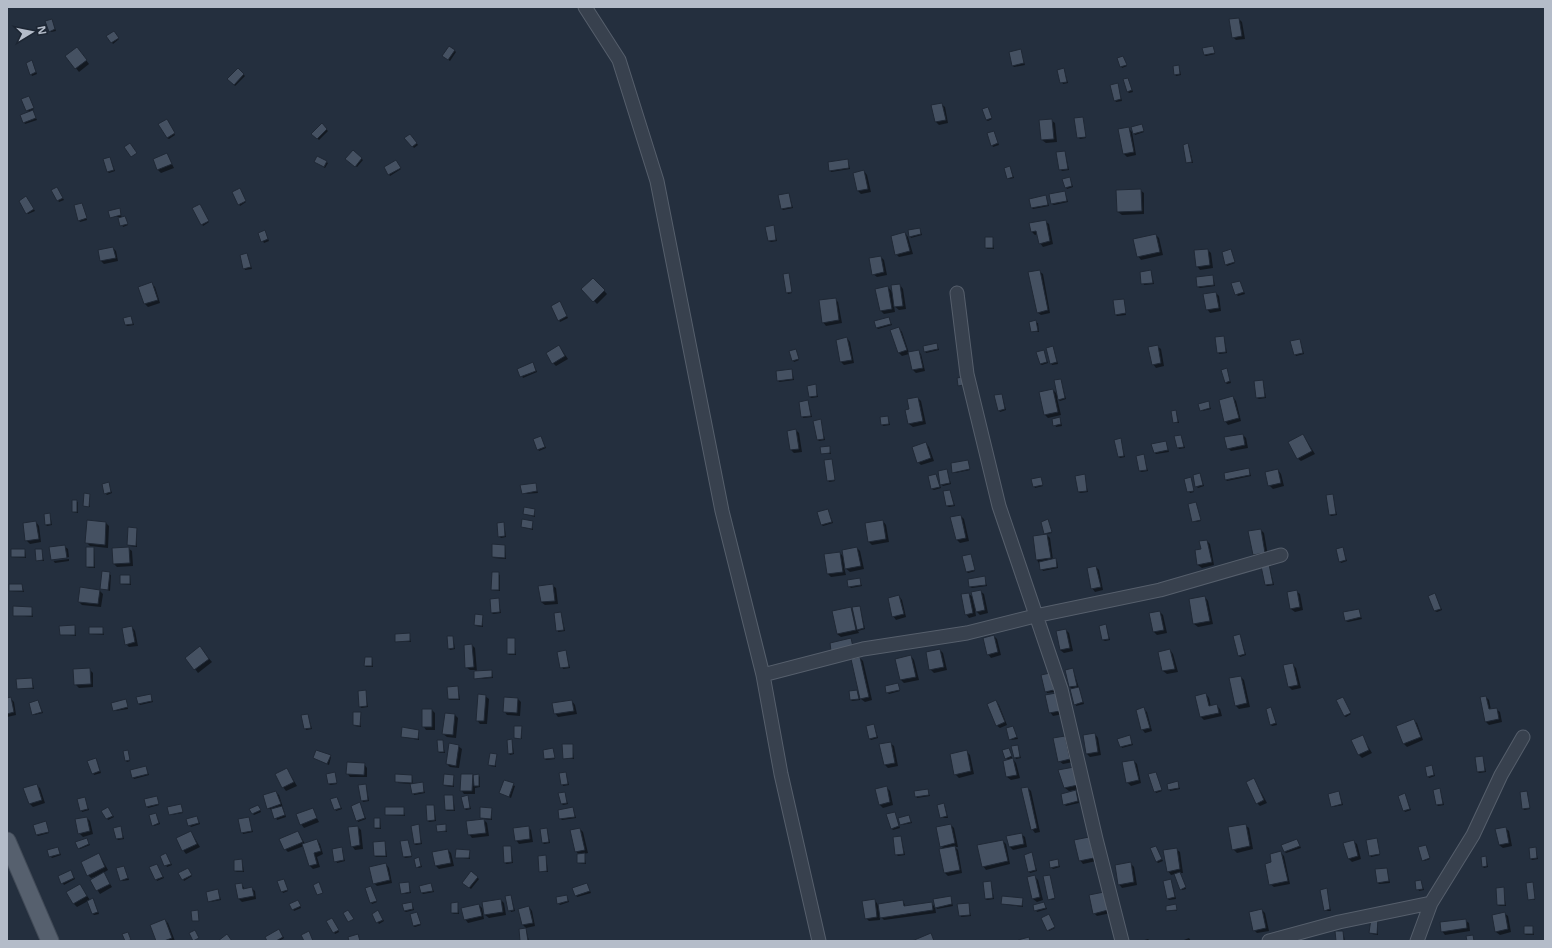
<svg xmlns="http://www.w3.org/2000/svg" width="1552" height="948" viewBox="0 0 1552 948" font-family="'Noto Sans',sans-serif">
<rect width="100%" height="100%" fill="#242f3e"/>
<path fill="#0007" d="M1239,19L1242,22L1245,39L1236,40L1233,37Z
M52,20L56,31L51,32L49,31Z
M115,33L119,39L113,44L108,37Z
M1213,47L1215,54L1206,56L1204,55Z
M454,50L456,52L450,61L445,57Z
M1020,50L1025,65L1014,67L1013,66Z
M80,52L89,64L79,72L67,57Z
M1123,57L1127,66L1122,68L1118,59Z
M32,61L37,74L32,76L31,74Z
M1179,66L1181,75L1176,76L1175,74Z
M238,69L245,76L235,86L229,79Z
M1064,69L1068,83L1063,84L1058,70Z
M1128,79L1133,92L1129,93L1128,92Z
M1117,84L1122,101L1116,102L1115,100Z
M30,99L34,109L32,110L37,120L25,124L21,116L29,113L27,110Z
M941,104L945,107L948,123L939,125L936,122Z
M989,109L992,119L988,121L986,120Z
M1082,118L1086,138L1080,139L1078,137Z
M1051,120L1055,123L1057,142L1046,143L1042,140L1040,121Z
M168,122L175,135L169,139L167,138Z
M322,125L328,131L319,140L313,134Z
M1142,125L1144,132L1135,135L1134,133Z
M1128,128L1132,132L1136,155L1127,157L1124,154L1119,130Z
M994,132L999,145L993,147L992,145Z
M411,136L418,145L414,148L406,138Z
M1184,145L1189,146L1193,163H1187Z
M353,151L363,160L357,167L347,158Z
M1065,152L1069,170L1062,171L1060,169Z
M167,154L174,168L161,173L158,170Z
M110,158L115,171L109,173L108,172Z
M848,161L850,169L831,172L830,170Z
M315,162H326L328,163L325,168Z
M397,162L401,169L390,176L385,168Z
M1010,167L1014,178L1009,179L1008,178Z
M864,171L867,175L871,192L861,194L858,191L854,174Z
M1070,178L1073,187L1067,189L1066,187Z
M58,190L64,200L59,202L52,191Z
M1140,190L1144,193V214L1122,215L1118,212Z
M241,191L246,202L240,206L239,204Z
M1065,192L1068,202L1054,205L1052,204Z
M789,194L793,208L783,210L782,209Z
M1046,196L1049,206L1033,209L1032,208Z
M27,199L35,211L28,214L27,213Z
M82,204L87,220L80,222L79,220Z
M200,205L209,222L203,226L202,224Z
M119,209L122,218H126L128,225L123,227L119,217H111Z
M1045,221L1049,224L1053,244L1043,247L1040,243L1038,234L1035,235L1032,232Z
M773,226L777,241L771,242L769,241Z
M920,229L922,235L911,238L910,236Z
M265,232L269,241L264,243L259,233Z
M905,233L908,237L913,254L899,257L896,254Z
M1156,235L1159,238L1163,255L1141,260L1138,256Z
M992,238L994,249H987L986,247Z
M113,248L116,251L118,261L104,264L101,261Z
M1208,250L1211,253L1213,268L1200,270L1197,266Z
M1231,250L1235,263L1227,266L1226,264Z
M247,254L252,269L245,270L241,255Z
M881,257L884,260L887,275L877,277L873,274Z
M1039,271L1043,274L1050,313L1041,315L1037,312Z
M1151,271L1154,284L1144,285L1141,273Z
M788,274L792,293L788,294L787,292Z
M1213,276L1215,286L1200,288L1198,287Z
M593,279L607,294L597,304L583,289Z
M1240,282L1245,294L1238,296L1236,294Z
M151,283L155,287L160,303L148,307L145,304L139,288Z
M900,285L903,289L906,309L899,310L894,306L895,312L884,314L881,311L888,287L893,293Z
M1216,293L1219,296L1221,311L1210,313L1207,309Z
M835,299L838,302L842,323L826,326L823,322Z
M1123,300L1126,315L1117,316L1116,315Z
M561,304L568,318L560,322L552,306Z
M131,317L134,325L127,326L126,325Z
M889,319L892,325L878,329L877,328Z
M1031,322L1038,323L1039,332H1032Z
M899,328L902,332L909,353L918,351L921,354L925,371L916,373L913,370L909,354L902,356L899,353L892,331Z
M1224,337L1227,353L1219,354L1216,338Z
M847,338L850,342L854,363L844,365L841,362L837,340Z
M1300,340L1304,354L1296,356L1295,354Z
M937,344L939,350L926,353L925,351Z
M559,346L568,359L556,366L553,363Z
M1157,346L1161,349L1164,366L1156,368L1153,364Z
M1053,347L1058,364L1052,365L1051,363Z
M796,350L799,360L794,362L793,360Z
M1043,351L1048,363L1042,365L1040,364Z
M534,365L537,372L523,378L518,369Z
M1226,369L1231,383L1227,384L1226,383Z
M792,370L794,380L779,382L778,380Z
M1061,380L1066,399L1060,401L1057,398L1061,415L1048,418L1045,415L1053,390L1058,395Z
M1263,381L1266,398L1259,399L1257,398Z
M815,385L818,397L811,398L810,397Z
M1002,395L1006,410L1000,412L999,410Z
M1233,397L1236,401L1241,421L1228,425L1225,421Z
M918,398L921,401L926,424L913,427L909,424L911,410Z
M808,401L812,417L803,418L800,402Z
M1208,402L1211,409L1202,411L1201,410Z
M1176,411L1179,423H1176L1174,422Z
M888,417L890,425L883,426L882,424Z
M1060,418L1062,426L1056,427L1053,420Z
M820,420L825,440L819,441L818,440Z
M796,430L799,433L802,452L794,453L791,450Z
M1243,435L1246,438L1248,448L1231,451L1228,448Z
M1303,435L1315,454L1301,461L1297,458Z
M1181,436L1185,448L1179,449L1175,437Z
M541,437L546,448L539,451L538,449Z
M1120,439L1125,457L1120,458L1119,457Z
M1166,442L1169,452L1156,454L1155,453Z
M926,443L929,447L934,461L921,465L918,462Z
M829,447L831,454L822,453Z
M1143,455L1148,471L1141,472L1140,471Z
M831,460L835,481L829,482L828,480Z
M968,461L970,470L955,473L953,472Z
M1249,469L1251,476L1227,481L1226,480Z
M947,470L951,484L943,486L940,483Z
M1278,470L1281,474L1284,486L1273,489L1269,485Z
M1200,474L1204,486L1198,488L1196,486Z
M936,475L941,488L934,490L932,489Z
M1084,475L1088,492L1080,493L1079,492Z
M1040,478L1043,486L1035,488L1034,486Z
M1190,479L1194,492L1190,493L1185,480Z
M108,483L112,493L107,495L105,493Z
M535,484L538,493L524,494L522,493Z
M950,491L955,506L949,507L947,506Z
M89,495L90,507H85L84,506Z
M1332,495L1337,515L1331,516L1330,515Z
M73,501L78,502V513L73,512Z
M1196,503L1201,521L1194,522L1193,521Z
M534,510L535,517L524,514Z
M828,510L833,523L823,526L822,525Z
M50,514L52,525L47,526L46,525Z
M961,516L964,519L969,541L960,543L957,540Z
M88,521L106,523L109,526L108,548L90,546L87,543Z
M883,521L886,525L889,542L872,545L869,542Z
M1048,521L1052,533L1046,534L1045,533Z
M36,522L39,526L41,542L30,544L26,540Z
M533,522V530L522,527Z
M504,523L506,537L501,538L499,536Z
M137,528V547L129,546L128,545Z
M1261,530L1264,533L1268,556L1257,558L1254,555Z
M1047,535L1050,538L1053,560L1057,561L1058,568L1043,571L1037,560L1034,537Z
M1207,541L1210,544L1214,565L1202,568L1198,565L1202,550Z
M505,545L506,559L494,558L493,557Z
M64,546L68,549L69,557L53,559V561L69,559V561L55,563L52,559Z
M94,548L95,568H89L87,567Z
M128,548L132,551L133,566L117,567L114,564Z
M857,548L860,551L864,569L850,572L844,567L846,575L831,577L828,574L840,553L844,557Z
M1342,548L1347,561L1341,563L1340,561Z
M25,550L26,558L12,557Z
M41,550L44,561H39L37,560Z
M971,555L975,571L968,573L966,571Z
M1269,565L1274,585L1267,586L1266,585Z
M1096,567L1099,570L1103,590L1095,592L1092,588Z
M103,572L111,575L110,591L101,588Z
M493,573L500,575V591L492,590Z
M130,576L131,585L121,584Z
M984,577L987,586L972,588L970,587L969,579Z
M859,579L862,586L851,588L849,586Z
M22,585L24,592L10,591Z
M552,585L556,588L558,604L545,605L541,602L539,587Z
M100,591L103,594L101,607L82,605L79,602Z
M980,591L984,594L988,613L980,615L975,610L976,616L969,618L966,614L969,594L974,598Z
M1296,591L1300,594L1303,610L1295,612L1291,609L1288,593Z
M899,596L902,600L906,617L896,620L893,616Z
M1430,596H1436L1442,610L1437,612L1435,611Z
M1205,597L1208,601L1213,624L1198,627L1194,624Z
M498,599L501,613L493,614L492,613Z
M860,607L865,629L858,631L859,633L841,637L837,634L851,608L854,611Z
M31,608L33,617L14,615Z
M1358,610L1362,619L1348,622L1346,621Z
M1160,612L1163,615L1167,633L1157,635L1154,632Z
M561,613L565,631L558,632L555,614Z
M483,616V627L476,626L475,624Z
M1106,625L1110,640L1105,641L1103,640Z
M75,626L76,636L61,634Z
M132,627L135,631L138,646L129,647L126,644Z
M102,628L104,635L90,634Z
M1066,630L1069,633L1073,651L1064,653L1060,650Z
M409,634L411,642L396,641Z
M1240,635L1246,655L1240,657L1239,655Z
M994,636L997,639L1001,655L991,658L988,654Z
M453,637L455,649L450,650L449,648Z
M514,639L516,655H509L508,653Z
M472,645L475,648L477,672L492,671L493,678L477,679L475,670H470L466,667Z
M200,648L212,662L198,673L187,658Z
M940,650L943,653L947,670L934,673L930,669Z
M1170,650L1173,654L1178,672L1167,674L1163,671L1159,653Z
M566,652L570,668L563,669L558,653Z
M911,656L914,660L919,680L904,683L901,680L897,660Z
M372,658L373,667H366L365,665Z
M860,658L863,661L872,700L865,702L861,699Z
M1293,665L1296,668L1301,688L1292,690L1289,687Z
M89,669L93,673V687L79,688L75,684Z
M1073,669L1084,704L1076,706L1072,689L1070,687Z
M1050,674L1055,692L1047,693L1042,676Z
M1241,677L1244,680L1250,707L1239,709L1236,706Z
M32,679L34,689L18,688Z
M898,684L900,691L889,694L887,692Z
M458,687L460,700H450L449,699Z
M365,691L368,707L361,708L360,706Z
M857,691L860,694V700L852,701L851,700Z
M1206,694L1209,698L1211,707L1217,706L1220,709L1222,716L1204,720L1201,717Z
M150,695L153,702L140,705L139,704Z
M485,696L489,699L487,724H480L477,720Z
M1046,696L1063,714L1053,716L1050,712Z
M1486,697L1489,700L1491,710L1496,709L1500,712L1502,722L1489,725L1486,722Z
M10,698L14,702L16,715L7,717V699Z
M1343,698L1351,714L1346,717L1344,716Z
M518,699L521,702L520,716L507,715L504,711Z
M126,700L128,709L115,711L114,710Z
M38,701L43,713L34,715L33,714Z
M572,701L575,705L577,714L558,717L555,713Z
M996,701L999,705L1007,725L1000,728L996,725Z
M1271,708L1277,725L1272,726L1271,725Z
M1144,709L1147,712L1152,731L1145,733L1142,729Z
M432,710L435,713V730H426L423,726Z
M360,713L361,727L355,726L354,725Z
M308,715L312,729L306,730L302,716Z
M455,715L458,718L456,738L447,737L443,734Z
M1413,720L1417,723L1423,740L1407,747L1404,744Z
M874,725L878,738L871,740L870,739Z
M522,727V739H516L515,738Z
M1013,727L1018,739L1011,740L1010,739Z
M419,730V740L402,737Z
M1095,734L1098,738L1101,755L1090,757L1087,754L1084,736Z
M1129,736L1133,745L1122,748L1119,740Z
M1362,736L1372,753L1362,758L1358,754Z
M1065,737L1068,740L1073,762L1063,764L1059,761Z
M512,740L514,754L510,755L509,753Z
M442,741L445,753H440L439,752Z
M890,743L894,746L898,766L888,768L885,765L881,745Z
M572,745L574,759H565L564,758Z
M458,746L462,749L459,768L450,767L447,764Z
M1017,746L1021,758L1016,759L1015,757Z
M553,749L555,759L546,760L545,759Z
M1010,750L1012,758L1016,763L1020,778L1011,780L1007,777L1004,762L1008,761L1006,758Z
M966,751L970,755L974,774L959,778L955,774Z
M128,752L130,761L127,762L126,761Z
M496,754V767L490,766L489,765Z
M330,756L331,757L329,765L314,758Z
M1483,757L1486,772L1479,773L1478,772Z
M97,761L101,773L94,775L89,762Z
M1134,761L1137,764L1141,783L1131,786L1127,782Z
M364,764L367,768V777H350L347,773Z
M1432,766L1435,776L1429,778L1428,776Z
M146,767L149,775L134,779L133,777Z
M1073,768L1080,789L1074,790L1077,793L1079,803L1066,806L1064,804L1074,792V790L1069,791L1065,788Z
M287,769L297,786L286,791L283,787Z
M566,773L569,785L563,786L560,774Z
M1156,773L1162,791L1156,793L1150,775Z
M335,774L337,784L330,785L329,784Z
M396,775L412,776L413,785L422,784L425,793L414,795L411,784L398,783Z
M472,775L474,777L478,775L480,777V787L475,788V794H464L461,790Z
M454,776V787L445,786L444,785Z
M1254,779L1267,803L1260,806L1257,803Z
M505,781L515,786L511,798L501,793Z
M1177,782L1180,789L1170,791L1168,785Z
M36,785L40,788L45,803L33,807L30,804L25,789Z
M366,785L369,801L363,802L362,800Z
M886,787L890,791L893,805L883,808L880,805Z
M1028,788L1031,791L1040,832L1035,833L1032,829Z
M927,790L930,796L917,798L916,796Z
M1440,790L1444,805L1438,806L1437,805Z
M276,792L279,795L286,817L277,820L273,811L268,808Z
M1339,792L1343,805L1333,807L1332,806Z
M1527,792L1530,809L1524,810L1523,808Z
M564,793L568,804L563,805L562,804Z
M1405,794L1411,810L1405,812L1404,810Z
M453,796L455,811H447L446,810Z
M467,796L471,809L466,810L465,809Z
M156,797L159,805L148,808L147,806Z
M84,798L89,810L82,812L78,800Z
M337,798L342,809L336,811L332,800Z
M360,803L366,819L358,822L352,806Z
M180,805L183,813L171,815L170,814Z
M434,806L436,821L429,822L428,821Z
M938,806H945L948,818H941Z
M259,807L261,812L254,815L253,814Z
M403,808L405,816L386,815Z
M573,808L576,818L562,820L560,818Z
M312,809L319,822L304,828L301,824Z
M492,809V820L483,819L487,823L489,836L472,838L469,834L483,820L481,817Z
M109,810L114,817L108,820L103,811Z
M895,813L900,828L893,830L891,828Z
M156,814L160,824L154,826L153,825Z
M909,816L912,823L902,825L901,824Z
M197,817L200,824L191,827L189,825Z
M87,818L90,821L93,834L83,837L79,833Z
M248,818L253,832L243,834L239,820Z
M380,819L381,829H376L375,828Z
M46,823L49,833L38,836L37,835Z
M418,825L422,844L416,845L414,844Z
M445,825L447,832L438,831Z
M951,825L954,828L958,847H955L958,850L962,873L948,876L945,873L944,849L941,846Z
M1245,825L1249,828L1253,849L1237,853L1233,849Z
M121,827L124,839L118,840L117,839Z
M358,827L361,830L363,849L355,850L352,846Z
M528,827L531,830L533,842L519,844L516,840Z
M1505,828L1509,831L1512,846L1503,848L1499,845L1496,830Z
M547,829L550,843L544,844L543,843Z
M580,829L583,832L588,853L584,854L586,864L578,863V855H579L576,851Z
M191,832L200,847L186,854L183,850Z
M298,832L305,844L317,840L320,844L323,854L317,857L320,867L313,869L310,866L304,846L288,852L285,849Z
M1021,834L1025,837L1027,847L1013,850L1010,847L1007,837Z
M901,837L905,855L898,856L896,854Z
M1089,838L1096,861L1083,864L1080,860Z
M86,839L90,845L80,849L79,848Z
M1297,840L1301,848L1286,853L1285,852Z
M1377,840L1380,855L1371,857L1370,855Z
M408,841L412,857L405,858L404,857Z
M1003,841L1006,844L1010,864L986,870L983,866Z
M1353,841L1357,844L1361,859L1352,862L1348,858Z
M385,842L387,857H376L375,856Z
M1425,846L1430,859L1424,861L1423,860Z
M511,847L513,863L506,864L505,862Z
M1156,847L1163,861L1158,863L1157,862Z
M58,848L61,855L52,858L50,856Z
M341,848L345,861L337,863L333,849Z
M1535,848L1538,859L1532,860L1531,859Z
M1176,849L1180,852L1183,873H1180L1186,889L1182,890L1175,874L1171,875L1168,871Z
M448,850L451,853L454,866L439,869L436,866Z
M469,851L470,859L456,857Z
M1281,853L1284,856L1290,884L1274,887L1270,884Z
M99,854L108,870L103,873L112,887L100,894L91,880L98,877L97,876L91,878L88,875Z
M166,854L172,865L167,867L161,856Z
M1032,854L1037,871L1030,873L1029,871Z
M546,856L548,872H541L540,871Z
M1486,857L1488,867L1484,868L1483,867Z
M419,859L422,867L418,868L417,867Z
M242,860L244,872H237L235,871Z
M1057,860L1060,867L1053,869L1051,867Z
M1130,863L1134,867L1137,885L1122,888L1119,884Z
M386,864L389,868L392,883L377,886L374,883Z
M157,865L164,878L157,881L151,868Z
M124,867L129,880L122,881L121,880Z
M188,869L192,876L184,881L183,879Z
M1387,869L1390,883L1379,884L1378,883Z
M72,873L75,879L64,885L59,877Z
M472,873L479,879L471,889L464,883Z
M1049,876L1055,899L1050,900L1049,899Z
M1035,877L1038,880L1043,900L1037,902L1033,899Z
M284,880L288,891L283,893L278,881Z
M1171,880L1176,899L1169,900L1168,899Z
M1421,881L1424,890L1419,891L1416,882Z
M991,882L994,899L987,900L985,899Z
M408,883L411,893L403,894L402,893Z
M1532,883L1535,900H1530L1529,899Z
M241,884L245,889L251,888L255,891L256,899L242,902L239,899Z
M431,884L434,892L423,894L422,893Z
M587,884L591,893L577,897L576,895Z
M80,886L90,900L94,901L99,914L94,915L93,914L88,901L77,907L74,904L68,893Z
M371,887L377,902L372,904L371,902Z
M1503,888L1506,906H1500L1498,905Z
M1326,889L1331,911H1326L1325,910Z
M218,890L221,900L210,902L209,901Z
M1103,893L1111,913L1097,916L1094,913Z
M511,896L515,911L511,912L506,897Z
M567,896L569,902L560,905L558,903Z
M950,897L953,906L937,909L936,907Z
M1022,899L1023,907L1002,904Z
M501,900L504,903L506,915L489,918L485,915Z
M875,900L878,905L903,901L906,907L931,903L935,907L936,913L884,920L880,916V920L869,921L866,918Z
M299,902L301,908L294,911L290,904Z
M412,903L414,910L406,912L404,911Z
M457,903L459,914H454L452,913Z
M1044,903L1047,909L1037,912L1034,906Z
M968,904L971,916L961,917L958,905Z
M479,905L482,908L484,919L468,923L465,919Z
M1175,905L1177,911H1167V907Z
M529,907L532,911L535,926L526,928L523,925Z
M1262,910L1265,913L1269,931L1257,933L1254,930Z
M378,912L384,921L379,924L373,915Z
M417,913L421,925L415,927L413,926Z
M1504,913L1508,916L1511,932L1500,935L1496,932L1493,916Z
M1049,915L1055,928L1049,931L1048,930Z
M165,920L168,923L175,941H157Z
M1378,920V935L1372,934L1370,933Z
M1465,920L1469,923L1470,931L1445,935L1442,931Z
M333,921L339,932L335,934L328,922Z
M1532,927L1534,935H1526L1525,934Z
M526,929L529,941H521Z
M279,930L284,938L279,941H268Z
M1343,932L1345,941H1337Z
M1189,938L1191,941H1185L1184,940Z
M1148,939L1150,941H1141Z"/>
<path fill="#455162" stroke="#1f2835" d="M1239,18L1242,36L1232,38L1229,19Z
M52,19L55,29L49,32L45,21Z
M114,31L119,38L111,43L106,36Z
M449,46L455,50L448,60L442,56Z
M1213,46L1215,53L1204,55L1202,48Z
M77,47L87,60L75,69L65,56Z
M1021,49L1024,63L1012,66L1009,52Z
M1123,56L1127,65L1120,67L1117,58Z
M32,60L36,72L30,75L26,63Z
M1179,65L1180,74L1174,75L1173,66Z
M238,68L244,74L234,85L227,79Z
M1064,68L1067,82L1060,83L1057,70Z
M1128,78L1132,90L1127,92L1123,79Z
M1118,83L1121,99L1114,101L1110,85Z
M29,96L34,108L26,111L21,99Z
M942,103L946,120L935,122L931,105Z
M988,107L992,118L986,120L982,109Z
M33,110L36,118L23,123L20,115Z
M1083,117L1086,137L1077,138L1074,118Z
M167,119L175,133L167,138L158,124Z
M1052,119L1054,139L1041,140L1039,120Z
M322,123L327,129L317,139L311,134Z
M1142,124L1144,131L1133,134L1131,127Z
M1129,127L1134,152L1123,154L1118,129Z
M994,131L998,143L991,146L987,133Z
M410,134L417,143L412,147L404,138Z
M130,143L137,153L131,157L124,147Z
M1188,143L1192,162L1186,163L1183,145Z
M353,150L362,158L355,167L345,159Z
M1065,151L1068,169L1059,170L1056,152Z
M167,153L172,164L157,170L153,159Z
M317,156L327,161L324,167L314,162Z
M110,157L114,170L107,172L103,159Z
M848,159L849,168L829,171L828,162Z
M396,160L401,168L388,175L384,167Z
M1010,166L1013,177L1007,179L1004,168Z
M864,170L868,189L857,191L853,173Z
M1070,177L1072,186L1065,188L1062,179Z
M57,187L63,198L57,201L51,190Z
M240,188L246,201L238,205L232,192Z
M1141,189L1142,211L1117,212L1116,190Z
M1065,191L1067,201L1051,204L1049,194Z
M789,193L792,207L781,209L778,195Z
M1046,195L1048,205L1031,208L1029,199Z
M26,196L34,209L26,214L19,201Z
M82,203L87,218L78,221L74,205Z
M200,204L209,221L201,225L192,208Z
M120,208L121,215L110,218L108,211Z
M125,216L128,224L120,226L118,218Z
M1046,220L1050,241L1039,244L1036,231L1031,232L1029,223Z
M774,225L776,240L768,241L765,227Z
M920,228L921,234L909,237L908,230Z
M265,230L268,239L261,242L258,233Z
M905,232L910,251L895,255L891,236Z
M1156,234L1160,252L1137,257L1133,239Z
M985,237H993V248H985Z
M113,247L116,258L100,261L98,250Z
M1208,249L1210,265L1196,267L1194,250Z
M1231,249L1235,262L1225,265L1222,252Z
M247,253L251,267L243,269L240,255Z
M881,256L884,272L872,275L869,258Z
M1040,270L1048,310L1037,313L1028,272Z
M1151,270L1153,283L1141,284L1140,272Z
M789,273L792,292L786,293L783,274Z
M1213,275L1214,285L1197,287L1196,277Z
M593,278L605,290L593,302L581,289Z
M1240,281L1244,292L1235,295L1231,283Z
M152,282L158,300L144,304L138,287Z
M900,284L903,306L894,307L891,285Z
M888,286L892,309L880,311L875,289Z
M1216,292L1219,308L1206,310L1203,294Z
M836,298L839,320L822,323L819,300Z
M1124,299L1126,313L1115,315L1113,300Z
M560,301L567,316L558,321L551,306Z
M131,316L133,324L125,325L123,318Z
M889,317L891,324L876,328L874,321Z
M1036,320L1038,331L1031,332L1029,322Z
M899,327L907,350L898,353L890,330Z
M1224,336L1226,352L1217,353L1215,337Z
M847,337L852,360L840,362L836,340Z
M1300,339L1303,353L1294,355L1290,341Z
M937,343L938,349L924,352L923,346Z
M559,345L565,356L552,364L546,353Z
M1158,345L1161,363L1152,365L1148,347Z
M1053,346L1057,362L1050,364L1046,348Z
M796,349L799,359L792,361L789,351Z
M919,350L923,368L912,370L908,352Z
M1044,350L1047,362L1040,364L1036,352Z
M533,362L536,371L520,377L517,369Z
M1227,368L1230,381L1225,383L1221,370Z
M792,369L793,379L777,381L776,371Z
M968,376L969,384L958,386L957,378Z
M1061,379L1065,398L1058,400L1054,380Z
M1263,380L1265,397L1256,398L1254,381Z
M816,384L817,396L809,397L807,386Z
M1053,389L1058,412L1044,415L1039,392Z
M1002,394L1005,409L998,411L994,395Z
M1233,396L1239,418L1224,422L1219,400Z
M918,397L923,421L908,424L905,410L909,409L907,399Z
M808,400L811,416L801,417L799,402Z
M1209,401L1210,408L1200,411L1198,404Z
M1176,410L1178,422L1173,423L1171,411Z
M888,416L889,424L881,425L880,417Z
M1060,417L1061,424L1053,426L1052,419Z
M821,419L824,439L817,440L813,421Z
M796,429L799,449L790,450L787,431Z
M1243,434L1245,445L1227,449L1224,437Z
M1303,434L1312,451L1297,459L1288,442Z
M1181,435L1184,447L1177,448L1174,436Z
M541,436L545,447L537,450L533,439Z
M1121,438L1124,456L1118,457L1114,440Z
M1166,441L1168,450L1154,453L1151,444Z
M926,442L931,458L917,463L912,447Z
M830,446V453L821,454L820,447Z
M1144,454L1147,470L1139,471L1136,456Z
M832,459L835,480L827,481L824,460Z
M968,460L970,469L952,473L951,463Z
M1249,468L1250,475L1225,480L1224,473Z
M947,469L950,483L940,485L938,471Z
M1278,469L1281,483L1268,486L1265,472Z
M1200,473L1203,485L1195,487L1193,475Z
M936,474L940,487L931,489L928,476Z
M1085,474L1087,491L1078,492L1075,476Z
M1041,477L1043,485L1033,487L1031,479Z
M1191,477L1194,491L1187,492L1184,479Z
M109,482L111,492L104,494L102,484Z
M536,483L537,491L522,494L520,485Z
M950,490L954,505L946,506L943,491Z
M84,493L90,494L89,507L83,506Z
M1333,494L1336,514L1329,515L1326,495Z
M72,500H77V512H72Z
M1196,502L1201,520L1192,522L1188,504Z
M524,507L535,509L534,516L523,514Z
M828,509L832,522L821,525L817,512Z
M50,513L51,524L45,525L44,514Z
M961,515L966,538L956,540L950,517Z
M522,519L533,521L532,529L521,527Z
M1048,519L1052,532L1044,534L1041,522Z
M87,520L106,522L105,545L85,543Z
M883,520L886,539L868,542L865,523Z
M36,521L39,539L25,541L23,523Z
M504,522L505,536L498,537L497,523Z
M128,527L137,528L136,546L127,545Z
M1261,529L1265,553L1253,555L1248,531Z
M1047,534L1051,558L1036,560L1033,536Z
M1207,540L1212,562L1197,565L1195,550L1201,549L1199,541Z
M492,544L505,545V558L492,557Z
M65,545L67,558L51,560L49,547Z
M86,547H94V567H86Z
M129,547L130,563L113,564L112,548Z
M857,547L861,566L845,569L842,550Z
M1343,547L1346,560L1339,562L1336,549Z
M11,549H25V557H11Z
M35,549H42L43,560L36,561Z
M840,552L843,572L827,574L824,554Z
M971,554L975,570L966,572L962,556Z
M1056,558L1057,567L1040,570L1039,562Z
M1269,564L1273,584L1265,585L1261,566Z
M1096,566L1101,587L1091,589L1087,568Z
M102,571L110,572L108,590L100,589Z
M492,572H499V590H491Z
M120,575H130V584H120Z
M985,576L986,585L969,587L968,579Z
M860,578L861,585L848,587L847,580Z
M9,584H22L23,591H9Z
M553,584L555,601L541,602L538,586Z
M80,587L100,590L98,604L78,602Z
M981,590L985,610L976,612L971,592Z
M1297,590L1300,607L1290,609L1287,592Z
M969,593L973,613L965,615L961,594Z
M1435,593L1441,609L1434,611L1428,596Z
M899,595L904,614L892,617L888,598Z
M1205,596L1210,621L1193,624L1189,599Z
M499,598L500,612L491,613L490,599Z
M13,606L32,607V616H13Z
M860,606L864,628L857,630L852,607Z
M851,607L856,630L837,634L832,611Z
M1359,609L1361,617L1345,621L1343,612Z
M1160,611L1164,630L1153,632L1149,613Z
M561,612L564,630L556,631L554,613Z
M475,614L483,615L482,626L474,625Z
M1106,624L1109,639L1102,640L1099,626Z
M75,625V635H60L59,626Z
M132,626L135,642L125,645L122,628Z
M89,627H103V634H89Z
M1066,629L1070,648L1060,650L1056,631Z
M410,633V641L395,642V634Z
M1240,634L1245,654L1238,656L1233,636Z
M994,635L998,652L987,655L983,638Z
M447,636H453L454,648L448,649Z
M507,638H515V654H507Z
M851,638L853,647L831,651L830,643Z
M472,644L474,667L465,668L464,645Z
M200,646L209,659L194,670L185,658Z
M940,649L944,667L929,670L926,652Z
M1170,649L1175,669L1162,671L1158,652Z
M566,650L569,667L560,668L557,652Z
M911,655L916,677L900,680L895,659Z
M365,657H372V666H364Z
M860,657L869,697L860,699L851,659Z
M1293,663L1298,685L1288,687L1283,665Z
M90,668L91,684L74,685L73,669Z
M1073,668L1077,686L1069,687L1065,670Z
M492,670V677L474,679V671Z
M1050,673L1054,690L1045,692L1041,675Z
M1241,676L1247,703L1235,706L1229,678Z
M32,678L33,688L17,689L16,679Z
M898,683L900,690L886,693L885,686Z
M458,686L459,699H448L447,687Z
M1079,687L1083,702L1074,705L1070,689Z
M366,690L367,706L359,707L358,691Z
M857,690L859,699L850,700L849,691Z
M1056,693L1060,711L1049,713L1045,695Z
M1206,693L1209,706L1217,704L1219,713L1200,717L1195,696Z
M151,694L152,701L138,704L136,697Z
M478,694L486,695L484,721H476Z
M1486,696L1489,709L1497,708L1499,719L1485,722L1480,697Z
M11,697L14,712L7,714V698Z
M504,697L518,698L517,713L503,712Z
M1343,697L1351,713L1344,716L1336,700Z
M126,699L128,707L113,711L111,703Z
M38,700L42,712L32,715L29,703Z
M572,700L574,711L554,714L552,703Z
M996,700L1005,722L996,726L987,704Z
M1144,707L1150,728L1141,730L1136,710Z
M1271,707L1276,723L1270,725L1266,709Z
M422,709H432V727H422Z
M353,712H361L360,726L353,725Z
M445,713L455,714L453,735L442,734Z
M308,714L311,728L304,729L301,715Z
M1414,719L1421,737L1403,744L1396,726Z
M874,724L877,737L869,739L866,726Z
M514,726H522L521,739L514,738Z
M1013,726L1017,737L1009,740L1006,728Z
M402,727L419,730L418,739L401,737Z
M1095,733L1098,752L1086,754L1083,735Z
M1130,735L1132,744L1120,747L1117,739Z
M1363,735L1369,750L1358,755L1351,740Z
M1065,736L1070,759L1058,762L1053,738Z
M512,739L513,753L508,754L507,740Z
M437,740H443L444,752H438Z
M891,742L895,763L884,765L879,744Z
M449,743L459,745L456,766L446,764Z
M562,744H573V758L563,759Z
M1018,745L1020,757L1014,758L1011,746Z
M553,748L555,758L544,759L543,750Z
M1009,748L1012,756L1005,759L1002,750Z
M128,750L130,760L125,761L123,751Z
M316,750L331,755L327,764L313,758Z
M967,750L971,771L954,775L950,754Z
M490,753L497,754L495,766L488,765Z
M1483,756L1485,771L1477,772L1475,757Z
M96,758L100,771L92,774L87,761Z
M1013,758L1017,775L1006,777L1003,761Z
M1134,760L1139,780L1126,783L1122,762Z
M347,762L365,763L364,775L346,774Z
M1432,765L1434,775L1427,777L1425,767Z
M146,766L148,774L132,778L130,770Z
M1074,767L1078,785L1064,788L1058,770Z
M287,768L294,782L282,788L275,774Z
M335,772L337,783L328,784L326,774Z
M566,772L568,784L561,785L559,773Z
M1156,772L1162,790L1154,792L1148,774Z
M395,774L412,775V783L395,782Z
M444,774L454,775L453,786L443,785Z
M461,774H473L472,791H460Z
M479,774V786H474L473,775Z
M1254,778L1264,800L1256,804L1246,782Z
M504,780L514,783L509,797L499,793Z
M1178,781L1179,788L1168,790L1167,784Z
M423,782L424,792L412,794L410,784Z
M37,784L42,800L29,804L23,788Z
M366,784L368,800L361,801L358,785Z
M887,786L890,802L879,805L875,789Z
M1028,787L1037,828L1031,830L1021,788Z
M1440,788L1443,804L1436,805L1433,790Z
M928,789L929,795L915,797L914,791Z
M1076,790L1078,801L1063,805L1061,794Z
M276,791L281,804L267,809L263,795Z
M1339,791L1342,804L1331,807L1328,794Z
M1527,791L1530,808L1522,809L1520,792Z
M565,792L567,803L561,804L558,793Z
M1405,793L1410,809L1403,811L1398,796Z
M444,795H453L454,810H445Z
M468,795L470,808L464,809L461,797Z
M157,796L159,804L146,807L144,799Z
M85,797L88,809L80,811L77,799Z
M337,797L341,808L334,810L330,799Z
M360,802L365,818L356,821L351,806Z
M944,803L947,816L940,818L937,805Z
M181,804L183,812L169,815L167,807Z
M258,805L261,810L252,814L249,809Z
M426,805H434L435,820L427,821Z
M282,806L285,815L274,819L271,809Z
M108,807L113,816L106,819L101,811Z
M385,807H404V815H385Z
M480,807L492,808L491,819L480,818Z
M573,807L575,817L559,819L558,810Z
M313,808L317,818L300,825L296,814Z
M895,812L899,826L891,829L886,814Z
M156,813L159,823L152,826L149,815Z
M909,815L911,822L900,825L898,818Z
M197,816L199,823L188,826L186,819Z
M87,817L90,831L78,834L75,819Z
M249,817L252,831L241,833L238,819Z
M374,818H380V828H374Z
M484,819L486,833L468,835L466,821Z
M46,821L49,832L36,835L33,825Z
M419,824L421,843L414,844L411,826Z
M446,824V831L437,832L436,825Z
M951,824L955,843L940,847L936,827Z
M1246,824L1250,846L1232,850L1228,827Z
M121,826L123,838L116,839L113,828Z
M358,826L360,845L351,847L348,827Z
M529,826L530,839L515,841L513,828Z
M1506,827L1509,843L1499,845L1495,829Z
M547,828L549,842L542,843L540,829Z
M580,828L585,850L575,852L570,830Z
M191,831L197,844L182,851L176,838Z
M298,831L303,842L284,850L279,839Z
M1022,833L1024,844L1009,847L1006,836Z
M901,836L904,854L895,855L893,837Z
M1089,837L1094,858L1079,861L1074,840Z
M87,838L89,844L78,849L75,842Z
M1377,838L1380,854L1369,856L1366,840Z
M317,839L321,851L314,853L317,864L309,866L302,844Z
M1297,839L1300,846L1284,852L1281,845Z
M408,840L412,856L403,857L400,841Z
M1003,840L1008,861L982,867L977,845Z
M1354,840L1358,856L1348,859L1343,843Z
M385,841L386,856H374L373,842Z
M1426,845L1430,858L1422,861L1418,847Z
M503,846H511L512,862L504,863Z
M955,846L960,870L944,873L939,849Z
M1156,846L1162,859L1156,862L1150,848Z
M58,847L60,854L49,857L47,850Z
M342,847L344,860L334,862L332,849Z
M1536,847L1537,858L1530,859L1529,848Z
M1177,848L1180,869L1167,872L1163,850Z
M448,849L451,863L435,866L432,852Z
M456,849L470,850L469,858H455Z
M1281,851L1288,881L1269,885L1265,864L1271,862L1270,854Z
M1032,852L1036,870L1028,872L1024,855Z
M99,853L105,867L87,876L81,862Z
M166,853L171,864L164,866L160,856Z
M585,853V863H577V854Z
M546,855L547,871L539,872L538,856Z
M1486,856L1487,866L1482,867L1481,857Z
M419,857L421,866L416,868L414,859Z
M242,859L243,871H234V860Z
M1058,859L1059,866L1050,868L1049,861Z
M1131,862L1134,882L1118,885L1115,865Z
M386,863L390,880L373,884L369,867Z
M157,864L163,877L155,880L149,867Z
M124,866L128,878L120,881L116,868Z
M188,868L192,875L182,880L178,873Z
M1387,868L1389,881L1377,883L1375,869Z
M71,870L74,878L61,884L58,876Z
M471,871L478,877L469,888L462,883Z
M104,872L110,884L96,891L90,880Z
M1180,872L1186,887L1180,890L1174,874Z
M1035,875L1040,897L1032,899L1027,877Z
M1050,875L1055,898L1048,900L1043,876Z
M284,879L288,890L281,892L277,881Z
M1171,879L1175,897L1167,899L1163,881Z
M1421,880L1423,889L1416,890L1415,881Z
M991,881L993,898L985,899L983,882Z
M319,882L323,893L317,895L313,885Z
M409,882L410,892L401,894L399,883Z
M1533,882L1535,899L1528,900L1526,883Z
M242,883L243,889L252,887L254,896L238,899L235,884Z
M431,883L433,891L421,893L419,886Z
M587,883L590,891L575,896L572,888Z
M80,884L87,896L73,904L66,892Z
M371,886L377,901L370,903L365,888Z
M1504,887L1505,905H1497L1496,888Z
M1327,888L1330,909L1324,911L1320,890Z
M218,889L220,899L208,902L206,892Z
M1104,892L1108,910L1093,914L1089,895Z
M511,895L514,910L508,911L505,896Z
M567,895L568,901L557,904L556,897Z
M951,896L952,904L935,908L933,899Z
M1002,896L1023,898L1022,906L1001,904Z
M93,898L98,912L92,914L87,901Z
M501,899L503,912L484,915L482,902Z
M875,899L877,917L865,919L862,901Z
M298,900L301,906L292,910L289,904Z
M903,900L904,906L932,902L933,910L880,918L878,904Z
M412,902L413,909L404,911L402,904Z
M458,902V913H451V903Z
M1044,902L1046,908L1034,911L1033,905Z
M969,903L970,915L959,916L957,904Z
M479,904L482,916L464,920L461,908Z
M1176,904L1177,910L1166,911V906Z
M529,906L533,923L522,925L518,909Z
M1262,909L1266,928L1253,931L1249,912Z
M198,910L199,921H192L191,911Z
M348,910L354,919L348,922L343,913Z
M378,910L383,920L376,923L372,914Z
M417,912L421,924L413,926L410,914Z
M1505,912L1508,929L1495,932L1492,915Z
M1049,914L1055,927L1047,931L1041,918Z
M332,918L339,930L333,933L326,921Z
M1371,918L1378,919L1377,934L1369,933Z
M165,919L172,938L164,941H156L150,925Z
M1466,919L1467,928L1441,932L1440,922Z
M1524,926H1533V934H1524Z
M526,928L528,941H520L519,929Z
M279,929L283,937L276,941H267L265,937Z
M195,930L199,938L193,941L189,933Z
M309,931L313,941H304L301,935Z
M1335,931H1343L1344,941H1336Z
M128,932L131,940L125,941L122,934Z
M931,933L934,941H912Z
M227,934L232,941H218Z
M358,934L360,941H349L348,937Z
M1473,935L1474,941H1467L1466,936Z
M1029,937L1030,941H1018V940Z"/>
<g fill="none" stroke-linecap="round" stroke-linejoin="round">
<g stroke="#565f6c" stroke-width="15">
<path id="minor" d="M585,7L619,60L657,181L722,511L763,675L781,774L819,941
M957,293L967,374L999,506L1061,689L1096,839L1122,941
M763,675L863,649L967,633L1035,616L1160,590L1281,555
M1269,941L1339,922L1431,903
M1417,941L1431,903L1473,835L1501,775L1523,737"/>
</g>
<g stroke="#414a57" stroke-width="19">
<path id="major" d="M7,841L50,941"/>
</g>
<use href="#minor" stroke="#38414e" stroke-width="13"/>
<use href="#major" stroke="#56606e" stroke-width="17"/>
</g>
<rect width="1552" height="948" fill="none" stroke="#b4bcc9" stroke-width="16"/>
<g transform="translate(32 32) rotate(80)" stroke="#1d2633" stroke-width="3" paint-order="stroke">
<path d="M0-3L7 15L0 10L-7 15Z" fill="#b4bcc9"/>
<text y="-6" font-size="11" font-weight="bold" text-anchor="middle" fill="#b4bcc9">N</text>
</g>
</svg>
